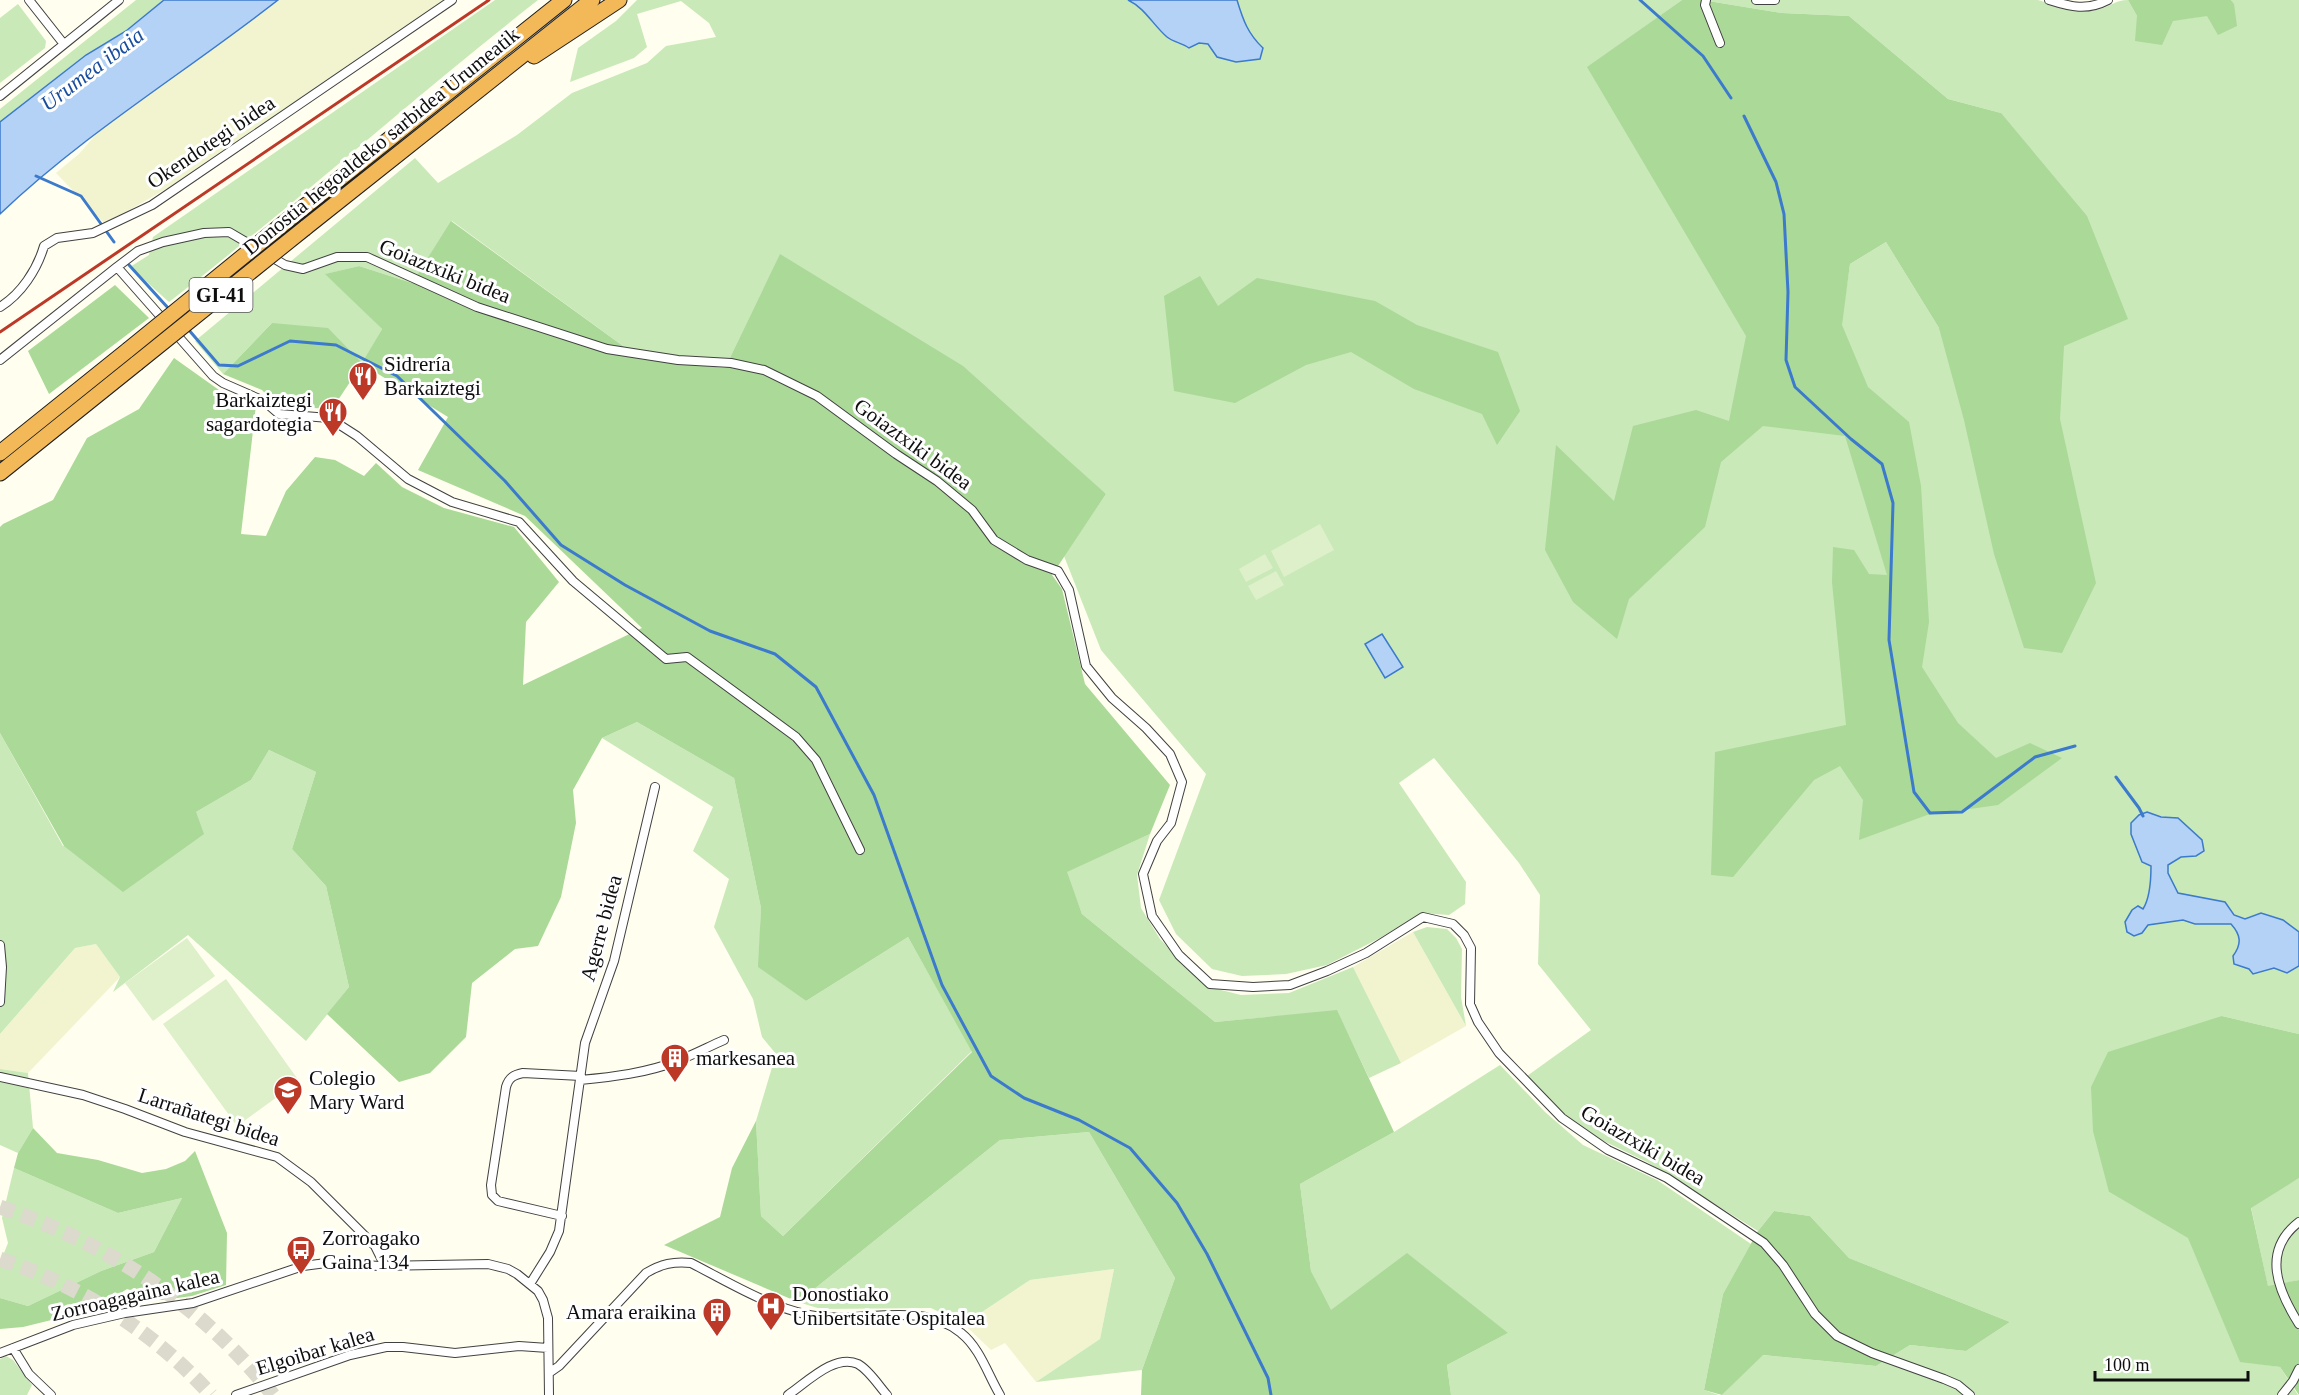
<svg xmlns="http://www.w3.org/2000/svg" width="2299" height="1395" viewBox="0 0 2299 1395" font-family="Georgia,serif">
<rect width="100%" height="100%" fill="#fffeef"/>
<path fill="#f1f4cf" d="M278,0H443L171,186L105,224L56,173L79,154L98,132Z
M1413,932L1466,1026L1401,1063L1353,967Z
M96,944L120,977L28,1073L0,1069V1034L75,948Z
M1114,1269L1100,1339L1036,1382L1005,1343L991,1350L964,1324L1030,1280Z"/>
<path fill="#c9e9b8" d="M136,0H164L126,31L86,55L0,122V109Z
M495,0H538C413,98 295,204 169,302L130,267L149,255L153,237Z
M637,0H1682L1588,67L1841,325L1850,264L1886,242L1939,328L2001,113L1948,99L1849,16L1782,13L1702,0H2038C2058,6 2079,16 2100,9C2111,6 2116,0 2128,0L2137,16C2177,22 2196,21 2234,5L2231,0H2299V1034L2222,1016L2109,1192L2189,1238L2240,1361L2280,1367L2298,1395H1722L1762,1355L1876,1366L1910,1345L1966,1351L2010,1322L1849,1258L1810,1216L1774,1211L1758,1231L1647,1162L1581,1130L1527,1076L1591,1030L1538,964L1540,895L1519,863L1434,758L1399,783L1466,882L1465,904L1449,915L1422,913L1380,938L1327,965L1286,974L1242,976L1212,969L1176,934L1159,900L1206,774L1101,650L1064,556L1106,494L780,255L725,368L641,359L452,221L412,283L359,266L326,274L382,329L362,364L272,323L223,374L195,341L415,158L438,183L517,135L572,93L647,63L666,46L716,37L709,23L681,1L637,14L647,47L634,58L570,82L578,48L616,21Z
M18,4L46,41L45,48L0,83V18Z
M637,722L734,778L761,908L759,967L806,1001L908,937L972,1051L783,1236L761,1216L756,1121L776,1054L762,1037L753,999L714,927L729,879L693,851L713,807L602,738Z
M0,733L63,846L196,812L251,780L269,750L316,772L292,849L326,886L349,987L306,1041L188,935L113,992L120,977L96,944L75,948L0,1034Z
M1150,834L1137,875L1141,908L1160,939L1205,986L1241,995L1289,993L1353,967L1401,1063L1369,1078L1337,1011L1215,1022L1082,914L1066,872Z
M1427,927L1447,929L1456,938L1462,949L1461,997L1466,1026L1413,932Z
M1500,1065L1545,1112L1583,1145L1657,1180L1751,1244L1723,1294L1704,1390L1719,1395H1451L1447,1365L1508,1333L1330,1311L1311,1271L1300,1184L1394,1132Z
M0,1069L28,1073L33,1128L18,1153L0,1145Z
M1089,1132L1175,1278L1142,1370L1036,1382L1100,1339L1114,1269L1030,1280L964,1324L931,1308L821,1309L798,1302L1000,1140Z
M14,1168L118,1213L182,1198L154,1252L101,1271L28,1306L0,1298V1263L8,1243L2,1218Z
M2299,1178V1280L2268,1287L2251,1207Z
M6,1356L13,1360L32,1385L27,1395H0V1359Z"/>
<path fill="#aad998" d="M1682,0H1702L1782,13L1849,16L1948,99L2001,113L2087,216L2128,319L2064,346L2060,419L2096,583L2062,653L2024,648L1994,554L1964,420L1939,328L1886,242L1850,264L1842,325L1868,387L1909,422L1921,486L1929,622L1922,667L1958,723L1996,758L2030,743L2062,758L1998,805L1927,815L1859,840L1863,800L1840,766L1814,780L1733,877L1711,875L1715,752L1846,725L1832,582L1833,547L1854,550L1869,574L1887,575L1845,436L1763,426L1721,462L1705,527L1629,599L1617,639L1573,602L1545,550L1556,445L1614,501L1633,426L1696,410L1729,421L1746,336L1587,67Z
M2128,0H2231L2234,4L2237,26L2218,35L2207,16L2173,21L2162,45L2135,41L2137,16Z
M451,221L641,359L725,368L780,254L963,366L1106,494L1052,575L1062,589L1085,684L1170,785L1150,834L1067,872L1082,914L1215,1022L1337,1010L1394,1132L1300,1184L1311,1271L1331,1310L1407,1253L1508,1333L1447,1365L1451,1395H1141L1142,1370L1175,1278L1089,1132L1000,1140L798,1302L664,1245L720,1217L732,1168L756,1121L761,1216L783,1236L972,1052L908,937L806,1001L758,967L761,908L734,778L637,722L602,738L573,790L576,823L561,897L538,946L515,949L472,983L466,1037L430,1073L399,1082L327,1014L349,987L326,886L292,849L316,772L269,750L251,780L196,812L204,834L123,892L64,846L0,733V527L3,524L53,500L87,438L139,409L174,358L219,390L256,405L241,534L266,536L286,491L315,457L335,460L364,476L376,463L402,487L444,508L514,527L559,582L526,622L523,685L642,628L525,516L418,470L448,417L362,364L332,409L277,406L262,390L223,374L272,323L328,328L362,363L382,329L325,274L359,266L412,283Z
M1200,276L1218,306L1257,278L1375,301L1417,325L1498,352L1520,411L1497,445L1482,414L1414,389L1351,352L1306,365L1235,403L1174,391L1164,296Z
M115,285L149,318L49,394L28,351Z
M2222,1016L2299,1034V1178L2251,1208L2268,1286L2299,1280V1395L2280,1367L2240,1362L2188,1238L2109,1192L2093,1131L2091,1087L2108,1052Z
M33,1128L57,1153L98,1160L142,1173L166,1169L185,1161L195,1151L227,1233L226,1285L192,1296L162,1300L127,1289L96,1309L23,1327L0,1329V1298L28,1306L101,1271L154,1252L182,1198L118,1213L14,1168L18,1153Z
M1774,1211L1810,1216L1849,1258L2010,1322L1966,1351L1910,1345L1876,1366L1763,1355L1722,1395L1704,1390L1723,1294L1758,1231Z"/>
<path fill="#ddf0ca" d="M1320,524L1334,550L1284,577L1271,551Z
M1265,554L1273,568L1246,582L1239,569Z
M1276,571L1284,585L1256,600L1248,586Z
M187,938L215,976L153,1021L125,983Z
M226,979L299,1081L237,1126L163,1024Z"/>
<path fill="#b4d2f5" stroke="#3b7acc" stroke-width="1.5" d="M164,0H278C186,72 85,133 0,214V122L86,55L126,31Z
M1128,0H1237C1243,20 1248,34 1263,48L1260,59L1236,62L1217,57L1208,44L1199,43L1189,48C1182,43 1173,42 1167,37C1153,25 1145,8 1128,0Z
M1382,634L1403,667L1385,678L1365,644Z
M2147,812L2161,817L2178,818L2202,840L2204,851L2196,856L2181,857L2168,865V873L2178,893L2225,902L2234,915L2245,919L2261,913L2283,920L2299,932V966L2287,973L2274,968L2253,974L2249,969L2234,964L2233,956C2242,944 2241,935 2231,924H2195L2183,920L2148,925L2142,933L2134,936L2127,932L2125,922L2132,910L2138,906L2143,909C2150,898 2151,878 2151,866L2142,862L2131,834V823L2139,815Z"/>
<g fill="none" stroke-linecap="round" stroke-linejoin="round">
<path stroke="#3b7acc" stroke-width="3" d="M1640,0L1703,56L1731,98
M1744,116L1776,182L1784,214L1788,292L1786,360L1795,387L1851,439L1882,464L1893,503L1889,640L1914,792L1930,813L1962,812L2035,757L2075,746
M36,176L81,196L114,242
M129,265L169,309
M188,329L219,365L238,366L290,341L336,345L397,376L505,481L561,545L625,585L710,631L775,654L816,687L874,795L942,985L991,1076L1024,1098L1079,1120L1130,1148L1177,1203L1207,1254L1268,1378L1271,1395
M2116,777L2139,808L2143,816"/>
<path stroke="#dbdacd" stroke-width="15" stroke-dasharray="15 8" stroke-linecap="butt" d="M0,1207C107,1243 203,1305 273,1395
M0,1259C80,1286 154,1331 211,1395"/>
<g stroke="#414141" stroke-width="10">
<path id="street" d="M29,0L63,43
M1706,0L1705,5L1720,43
M1756,0H1775
M2049,0C2071,7 2087,11 2108,0
M0,96L119,0
M117,267L138,251L163,242L204,233L229,232L285,265L303,269L337,257H367L477,307L607,349L678,360L731,363L764,370L817,396L896,454L937,481L972,510L994,540L1027,560L1058,571L1069,590L1086,666L1112,698L1146,728L1170,754L1182,782L1171,823L1157,841L1143,874L1152,916L1179,955L1210,984L1253,987L1290,985L1327,971L1366,953L1423,917L1453,924L1464,935L1471,948L1470,1004L1478,1022L1499,1053L1562,1118L1608,1150L1667,1178L1764,1243L1783,1265L1815,1314L1837,1336L1872,1353L1944,1379L1958,1385L1970,1395
M0,307C21,294 37,270 44,246L57,238L93,233L152,205L452,0
M0,360L117,267L213,376L223,383L264,401L279,414L329,418L357,436L408,479L452,502L519,522L573,581L666,659L687,657L796,737L816,760L860,850
M0,945L2,967L0,1002
M0,1077L83,1095L125,1109L185,1132L277,1157L311,1182L375,1246L385,1266
M580,1080C612,1077 647,1073 677,1061C693,1055 708,1047 724,1040
M562,1216L498,1201L492,1195L491,1185L506,1087C509,1077 514,1075 523,1073L581,1076
M2299,1222C2261,1251 2278,1291 2299,1324
M530,1284L550,1252L559,1231L585,1043L614,961L655,787
M13,1348L29,1374L51,1395
M0,1353L73,1325L125,1313L193,1303L303,1266L334,1262L378,1266L488,1264L508,1269L517,1274L538,1291L543,1300L548,1318L549,1395
M549,1373L559,1366L646,1273C661,1264 674,1261 691,1263C728,1282 767,1306 809,1315C856,1325 921,1299 961,1333C980,1348 988,1375 1000,1395
M236,1395L350,1355L386,1347H403L455,1353L519,1346L548,1348
M788,1395C806,1383 835,1353 858,1364C869,1370 879,1386 887,1395
M2282,1395L2293,1381L2299,1369"/>
</g>
<g stroke="#1f1f1f" stroke-width="17">
<path id="highway" d="M534,56L619,0
M294,215L564,0
M305,228L592,0
M0,453L128,350
M0,473L137,363"/>
</g>
<use href="#street" stroke="#fff" stroke-width="8"/>
<use href="#highway" stroke="#f3b959" stroke-width="15"/>
<path stroke="#bd3927" stroke-width="3" d="M0,332L489,0"/>
<g stroke="#1f1f1f" stroke-width="17" stroke-linecap="butt">
<path id="highway-bridge" d="M128,350L294,215
M137,363L305,228"/>
</g>
<use href="#highway-bridge" stroke="#f3b959" stroke-width="15"/>
</g>
<defs>
<g id="restaurant-pin" transform="scale(1.5)"><path d="M0 17L-7.5 6A9.5 9.5 0 1 1 7.5 6Z" fill="#bd3927" stroke="#fff"/><path d="M-5-6h1v4h1v-4h1v4h1v-4h1v5L-1.5 .5V6h-2V.5L-5-1ZM5-6V6H3V1.5H1.5Q1.5-4 5-6Z" fill="#fff"/></g>
<g id="building-pin" transform="scale(1.5)"><path d="M0 17L-7.5 6A9.5 9.5 0 1 1 7.5 6Z" fill="#bd3927" stroke="#fff"/><path d="M-4-6H4V6H1V3H-1V6H-4ZM-2.5-4.3h1.7v1.8h-1.7ZM.8-4.3h1.7v1.8H.8ZM-2.5-1h1.7V.8h-1.7ZM.8-1h1.7V.8H.8Z" fill="#fff"/></g>
<g id="school-pin" transform="scale(1.5)"><path d="M0 17L-7.5 6A9.5 9.5 0 1 1 7.5 6Z" fill="#bd3927" stroke="#fff"/><path d="M0-5L7-2L0 1L-7-2ZM-4 1L0 2.5L4 1V4Q0 6-4 4Z" fill="#fff"/></g>
<g id="bus-pin" transform="scale(1.5)"><path d="M0 17L-7.5 6A9.5 9.5 0 1 1 7.5 6Z" fill="#bd3927" stroke="#fff"/><path d="M-5-6H5V4H4V6H2V4H-2V6H-4V4H-5ZM-3.5-4V0h7V-4ZM-3.5 1.2v1.5H-2V1.2ZM2 1.2v1.5H3.5V1.2Z" fill="#fff"/></g>
<g id="hospital-pin" transform="scale(1.5)"><path d="M0 17L-7.5 6A9.5 9.5 0 1 1 7.5 6Z" fill="#bd3927" stroke="#fff"/><path d="M-5-5h3v3.5h4V-5h3V5h-3V1.5h-4V5h-3Z" fill="#fff"/></g>
</defs>
<g fill-rule="evenodd">
<use href="#restaurant-pin" x="363" y="376"/>
<use href="#restaurant-pin" x="333" y="412"/>
<use href="#building-pin" x="675" y="1058"/>
<use href="#school-pin" x="288" y="1090"/>
<use href="#bus-pin" x="301" y="1250"/>
<use href="#hospital-pin" x="771" y="1306"/>
<use href="#building-pin" x="717" y="1312"/>
</g>
<g text-anchor="middle" dominant-baseline="central" stroke-width="6" stroke-linejoin="round" paint-order="stroke">
<rect fill="#fff" stroke="#565656" stroke-width="1.5" x="189.5" y="278" width="63" height="34" rx="4.5"/>
<g font-size="20" font-weight="bold" fill="#0e0e0e">
<text x="221" y="295">GI-41</text>
</g>
<g font-size="21" fill="#0e0e0e" stroke="#fff">
<text transform="translate(381 141) rotate(-39)">Donostia hegoaldeko sarbidea Urumeatik</text>
<text transform="translate(211 142) rotate(-34)">Okendotegi bidea</text>
<text transform="translate(445 271) rotate(22)">Goiaztxiki bidea</text>
<text transform="translate(913 444) rotate(36)">Goiaztxiki bidea</text>
<text transform="translate(601 928) rotate(-75)">Agerre bidea</text>
<text transform="translate(209 1117) rotate(18)">Larrañategi bidea</text>
<text transform="translate(1643 1145) rotate(30)">Goiaztxiki bidea</text>
<text transform="translate(135 1295) rotate(-13)">Zorroagagaina kalea</text>
<text transform="translate(315 1351) rotate(-17)">Elgoibar kalea</text>
</g>
<g font-size="21" fill="#0e0e0e" stroke="#fff" text-anchor="start">
<text x="384" y="364">Sidrería<tspan x="384" dy="24">Barkaiztegi</tspan></text>
<text x="312" y="400" text-anchor="end">Barkaiztegi<tspan x="312" dy="24">sagardotegia</tspan></text>
<text x="696" y="1058">markesanea</text>
<text x="309" y="1078">Colegio<tspan x="309" dy="24">Mary Ward</tspan></text>
<text x="322" y="1238">Zorroagako<tspan x="322" dy="24">Gaina 134</tspan></text>
<text x="792" y="1294">Donostiako<tspan x="792" dy="24">Unibertsitate Ospitalea</tspan></text>
<text x="696" y="1312" text-anchor="end">Amara eraikina</text>
</g>
<g font-size="22" font-style="italic" fill="#184d9e" stroke="#fff">
<text transform="translate(92 69) rotate(-37)">Urumea ibaia</text>
</g>
</g>
<path d="M2095 1371v9h153v-9" fill="none" stroke="#0e0e0e" stroke-width="3"/>
<text x="2104" y="1371" font-size="18" fill="#0e0e0e" stroke="#ffffff" stroke-width="4.5" paint-order="stroke">100 m</text>
</svg>
